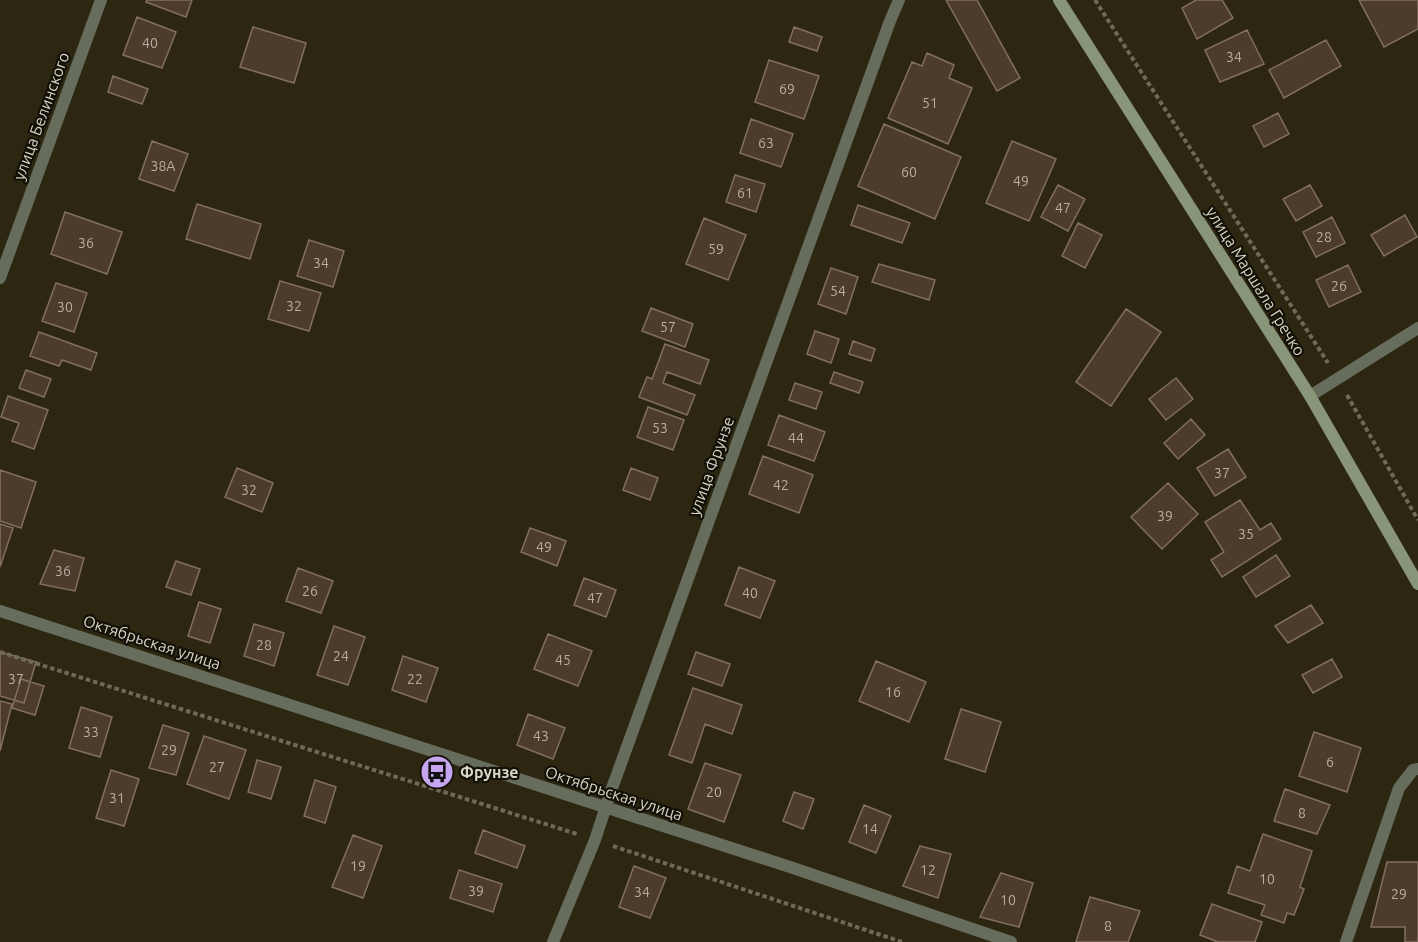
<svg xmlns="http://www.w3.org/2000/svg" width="1418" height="942" viewBox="0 0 1418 942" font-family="Ubuntu,sans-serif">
<rect width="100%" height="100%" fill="#2d2712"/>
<path fill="#4d3c2c" stroke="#826f5d" stroke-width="1.5" d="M147,0H192L186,17L146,2Z
M946,0H977L1020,78L997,91Z
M1196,0H1222L1233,18L1197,39L1182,8Z
M1359,0H1418V29L1384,47Z
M137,17L176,32L162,68L123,55Z
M253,27L306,43L294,83L240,67Z
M794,27L822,37L817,51L789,42Z
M1247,30L1264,64L1220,82L1205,50Z
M1326,40L1341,66L1284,98L1269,70Z
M927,53L954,65L949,78L972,88L948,144L888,118L912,62L922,66Z
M769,60L819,76L804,119L755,102Z
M113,76L148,89L142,104L108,92Z
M1278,113L1289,134L1264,147L1253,126Z
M751,119L793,134L781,167L740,153Z
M884,124L961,157L935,219L858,186Z
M152,141L188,154L174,191L139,179Z
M1012,141L1056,159L1029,221L986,203Z
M735,175L765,184L756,212L726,202Z
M1058,185L1085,199L1068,231L1041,217Z
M1310,185L1322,206L1296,221L1283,199Z
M197,204L261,224L250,259L186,239Z
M858,205L910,223L902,243L851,225Z
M65,212L122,232L107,274L51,254Z
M1405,215L1417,237L1384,256L1371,235Z
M1332,217L1345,243L1316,257L1303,232Z
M704,218L746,235L728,280L686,264Z
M1078,223L1102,235L1085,268L1062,256Z
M309,240L344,251L333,287L297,276Z
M879,264L935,280L929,300L872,282Z
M1348,265L1361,292L1329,307L1316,280Z
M831,268L858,277L846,314L818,304Z
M280,281L321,293L309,331L268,319Z
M56,283L87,293L74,332L42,321Z
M651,308L693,324L685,347L642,331Z
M1126,309L1161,332L1111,406L1076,382Z
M815,331L839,339L831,363L807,354Z
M39,332L97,353L91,370L62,360L59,366L30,356Z
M853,341L875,349L871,361L849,354Z
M665,344L709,360L700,384L667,372L663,383L695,395L687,415L639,397L647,377L652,379Z
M26,370L51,379L44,397L19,388Z
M834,372L863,382L859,393L830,383Z
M1176,378L1193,399L1166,420L1149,399Z
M795,383L822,392L816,409L789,400Z
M8,396L48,410L34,449L12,441L19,423L1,417Z
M648,407L684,420L673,450L637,437Z
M779,415L825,432L814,461L768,445Z
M1191,419L1205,435L1178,459L1164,443Z
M1228,449L1246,477L1215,496L1197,468Z
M763,456L813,475L799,513L749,494Z
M237,468L273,483L262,512L225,497Z
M631,468L658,478L650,500L623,490Z
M0,470L36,482L21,528L0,521Z
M1168,483L1198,514L1162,549L1131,517Z
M1240,500L1260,530L1271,523L1281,539L1222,577L1211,560L1224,552L1205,522Z
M0,524L13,528L0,567Z
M530,528L566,541L557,566L521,552Z
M54,550L84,558L75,591L40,584Z
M1276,555L1290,576L1256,597L1243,577Z
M176,561L200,569L191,595L166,587Z
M739,567L775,581L760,618L725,605Z
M298,568L333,581L321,613L286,601Z
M584,578L616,590L606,617L574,605Z
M199,602L221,609L210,643L188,636Z
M1311,605L1323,623L1288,643L1275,626Z
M254,624L284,633L274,666L244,656Z
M334,626L365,637L348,685L317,675Z
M548,634L592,651L578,686L534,669Z
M0,652L36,662L24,703L0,696Z
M696,652L730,664L722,686L688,674Z
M403,656L438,668L426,702L392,690Z
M1332,659L1342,677L1313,693L1302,675Z
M876,661L926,682L909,722L859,701Z
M21,679L44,686L35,715L12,708Z
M693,688L742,705L732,734L705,724L692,763L669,755Z
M0,701L12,704L0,751Z
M81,707L112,717L100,757L69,748Z
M961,709L1001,722L985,772L945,759Z
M528,714L565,728L553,759L517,745Z
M163,725L189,733L176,775L149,768Z
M1314,732L1361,748L1347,792L1299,776Z
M204,736L246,750L229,799L187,784Z
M257,760L281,767L271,799L248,792Z
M705,763L741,775L724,822L688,809Z
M111,770L139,779L124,826L96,818Z
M315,780L336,787L325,823L304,816Z
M1285,789L1330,805L1317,834L1274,821Z
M794,792L814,799L803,829L783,821Z
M864,805L891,816L876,853L849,842Z
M483,830L525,846L517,868L475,853Z
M1263,834L1312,851L1300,887L1304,889L1294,915L1287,913L1284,923L1261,915L1265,905L1228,893L1237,866L1250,871Z
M353,835L382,846L363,898L332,887Z
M920,846L951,854L938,898L903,886Z
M1387,862H1418V942H1405V927H1371Z
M634,866L666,878L650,918L619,907Z
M459,870L502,884L493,912L450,898Z
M1001,873L1033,883L1019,927L980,917Z
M1090,897L1140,911L1128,942H1076Z
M1212,904L1262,922L1255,942H1218L1200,935Z"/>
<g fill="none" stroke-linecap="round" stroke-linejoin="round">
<path stroke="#6e6a58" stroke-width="4" stroke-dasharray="4.5 3" stroke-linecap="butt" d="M1095,0L1328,363
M1347,395L1418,520
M0,652L577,834
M613,846L902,942"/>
<path stroke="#666d5c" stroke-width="12" d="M0,278L101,0
M1310,396L1418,328
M0,611L790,867L1011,942
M553,942L595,840L611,791L890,21L899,0
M1346,942L1399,788L1413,770L1418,769"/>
<path stroke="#899579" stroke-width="12" d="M1059,0L1310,396L1418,584"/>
</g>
<defs>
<g id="bus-disc" transform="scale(1.725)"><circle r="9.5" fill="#c6a6f0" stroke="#131007"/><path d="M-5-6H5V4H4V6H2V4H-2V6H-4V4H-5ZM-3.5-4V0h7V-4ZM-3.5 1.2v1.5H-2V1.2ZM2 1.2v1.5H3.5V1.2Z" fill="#111"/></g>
</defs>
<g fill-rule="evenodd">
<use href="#bus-disc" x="437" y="772"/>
</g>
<g text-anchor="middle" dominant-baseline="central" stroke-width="4.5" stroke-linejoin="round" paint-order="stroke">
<g font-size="14" fill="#b5afa1">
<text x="150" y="43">40</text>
<text x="1234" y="57">34</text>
<text x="787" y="89">69</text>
<text x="930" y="103">51</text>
<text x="766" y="143">63</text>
<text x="163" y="166">38А</text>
<text x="909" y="172">60</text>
<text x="1021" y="181">49</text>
<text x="745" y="193">61</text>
<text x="1063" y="208">47</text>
<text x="1324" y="237">28</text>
<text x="86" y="243">36</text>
<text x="716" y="249">59</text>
<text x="321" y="263">34</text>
<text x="1339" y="286">26</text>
<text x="838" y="291">54</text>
<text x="294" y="306">32</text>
<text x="65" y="307">30</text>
<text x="668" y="327">57</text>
<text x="660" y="428">53</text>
<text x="796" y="438">44</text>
<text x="1222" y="473">37</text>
<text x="781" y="485">42</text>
<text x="249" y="490">32</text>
<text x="1165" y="516">39</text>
<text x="1246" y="534">35</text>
<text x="544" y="547">49</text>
<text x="63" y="571">36</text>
<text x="310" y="591">26</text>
<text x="750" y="593">40</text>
<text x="595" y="598">47</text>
<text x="264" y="645">28</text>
<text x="341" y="656">24</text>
<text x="563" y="660">45</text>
<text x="16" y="679">37</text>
<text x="415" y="679">22</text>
<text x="893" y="692">16</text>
<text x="91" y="732">33</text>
<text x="541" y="736">43</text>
<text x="169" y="750">29</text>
<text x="1330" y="762">6</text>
<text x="217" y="767">27</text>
<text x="714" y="792">20</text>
<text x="117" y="798">31</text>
<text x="1302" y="813">8</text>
<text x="870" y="829">14</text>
<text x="358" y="866">19</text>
<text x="928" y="870">12</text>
<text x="1267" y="879">10</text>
<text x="476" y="891">39</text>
<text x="642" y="892">34</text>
<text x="1399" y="894">29</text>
<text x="1008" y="900">10</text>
<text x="1108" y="926">8</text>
</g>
<g font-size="16" fill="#d8d5c8" stroke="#131007">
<text transform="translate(41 116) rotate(-70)">улица Белинского</text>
<text transform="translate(1256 281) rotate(58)">улица Маршала Гречко</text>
<text transform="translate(711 466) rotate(-70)">улица Фрунзе</text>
<text transform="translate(152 642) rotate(18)">Октябрьская улица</text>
<text transform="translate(614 793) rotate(18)">Октябрьская улица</text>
</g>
<g font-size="16" font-weight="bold" fill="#d8d5c8" stroke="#131007" text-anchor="start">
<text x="460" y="772">Фрунзе</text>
</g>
</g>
</svg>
